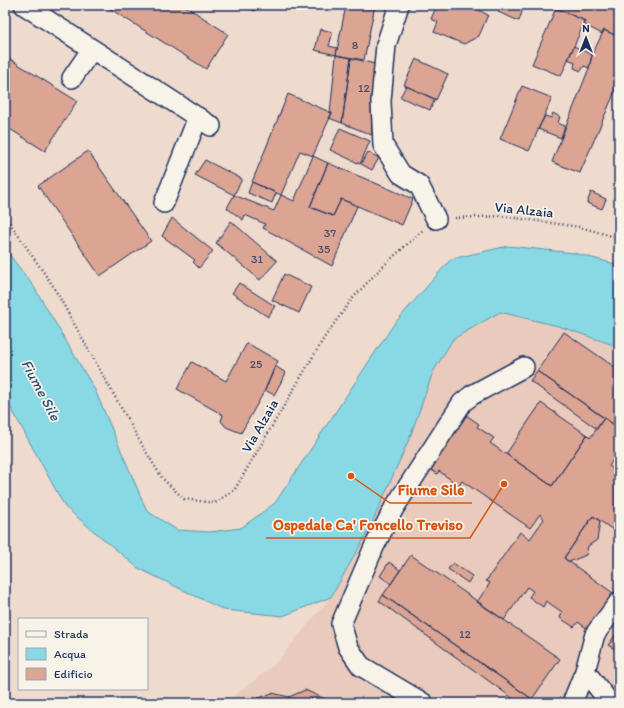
<svg xmlns="http://www.w3.org/2000/svg" width="624" height="708" viewBox="0 0 624 708" font-family="Itim,sans-serif">
<rect width="100%" height="100%" fill="#efdbce"/>
<filter id="ink" filterUnits="userSpaceOnUse"><feTurbulence type="fractalNoise" baseFrequency=".025" numOctaves="2"/><feDisplacementMap in="SourceGraphic" scale="8" xChannelSelector="R" yChannelSelector="G"/><feConvolveMatrix kernelMatrix="1 2 1 2 8 2 1 2 1" color-interpolation-filters="sRGB"/></filter>
<g filter="url(#ink)">
<path fill="#e9cabc" d="M500,312L543,322L619,348V703H225L274,665L331,597L369,530L410,437L433,372L453,339Z"/>
<path fill="#89d9e4" stroke="#5d95ae" d="M508,246L574,253L619,265V347L558,326L500,312L453,339L433,372L410,437L369,530L331,597L283,616L224,610L138,568L65,507L5,397V249L34,287L95,390L147,511L177,530L210,532L241,528L275,503L394,324L451,259Z"/>
<path fill="#dba493" stroke="#1b2f5e" d="M104,5H184L228,34L206,69Z
M245,5H258L254,11Z
M346,5H375L364,60L336,55Z
M437,5H444L452,9L453,5L465,8L466,5H469L488,15L479,36L464,44L434,32L438,22L431,19Z
M501,5H524L519,21L498,12Z
M549,5H619V37L604,30L602,34L583,24L585,21Z
M556,8L585,21L561,76L532,64Z
M320,29L333,32L329,46L337,48L336,55L315,50Z
M604,30L619,37V82L580,173L552,162L589,68L592,55Z
M574,46L592,55L589,68L584,66L581,71L574,68L575,62L568,59Z
M336,55L351,58L342,123L329,118L332,113H330Z
M5,56L77,101L45,151L5,126Z
M351,58L375,64L371,105L372,135L342,123Z
M416,59L448,74L436,100L404,85Z
M406,86L435,99L430,110L400,97Z
M522,86L552,98L529,151L500,139Z
M288,94L332,113L313,156L300,151L281,195L252,182Z
M553,113L560,117L558,123L565,126L561,138L538,129L545,116L551,118Z
M340,128L370,141L360,164L330,150Z
M88,151L151,241L100,276L38,186Z
M368,152L379,158L372,170L361,164Z
M313,156L328,163L310,207L333,216L341,199L357,206L332,266L263,228L265,224L245,215L243,220L227,208L234,195L274,211L281,195L294,201Z
M205,160L242,179L234,195L195,175Z
M328,163L413,199L402,225L341,199L333,216L310,207Z
M252,182L276,193L272,203L248,193Z
M591,192L606,199L602,209L587,203Z
M172,218L213,251L199,268L193,262L195,260L162,236Z
M231,221L277,261L260,280L216,243Z
M284,274L311,287L299,313L272,300Z
M239,283L275,306L268,317L232,293Z
M564,332L619,370V428L537,371Z
M247,343L278,361L265,390L241,433L226,427L221,421L223,415L177,389L192,362L226,381Z
M275,366L286,373L274,395L265,390Z
M537,371L604,418L597,429L530,381Z
M541,403L587,435L552,486L506,454Z
M466,415L479,424L477,427L494,438L490,443L552,486L587,435L590,438L604,418L619,428V451L609,466L619,473V534L593,516L564,558L613,593L588,629L578,622L574,627L560,618L562,612L546,601L543,607L529,597L533,591L527,587L504,620L477,602L490,583L486,581L520,532L530,539L544,519L540,514L530,528L462,481L459,486L439,471L437,474L429,468Z
M593,516L600,521L597,540L588,546L586,555L569,562L564,558Z
M411,555L560,659L532,699L383,595Z
M389,562L400,570L391,584L380,576Z
M453,563L472,576L468,583L448,569Z
M383,595L532,699L528,703H519L379,601Z
M619,630V652L608,645Z
M305,690L334,703H290L289,697Z
M272,693L289,697L290,703H253L254,700Z"/>
<g fill="none" stroke-linecap="round" stroke-linejoin="round">
<g stroke="#1b2f5e" stroke-width="22">
<path id="minor" d="M24,5L211,126
M399,5L386,45L381,101L383,145L401,174L419,185L436,219
M72,78L92,49
M164,203L198,117
M585,671L610,703
M423,703L361,666L348,647L341,624L374,547L394,508L462,403L472,395L524,367
M572,703L585,671L595,634L619,602"/>
</g>
<path stroke="#1b2f5e" stroke-width="2.5" stroke-dasharray="1 3" stroke-linecap="butt" d="M5,216L53,286L142,445L162,478L184,499L215,503L235,489L324,338L352,299L381,268L423,230
M455,218L501,216L580,227L619,238"/>
<use href="#minor" stroke="#f7f3e8" stroke-width="19"/>
</g>
</g>
<g text-anchor="middle" dominant-baseline="central" stroke-width="3.5" stroke-linejoin="round" paint-order="stroke">
<g font-size="12" fill="#4b4c6b">
<text x="355" y="45">8</text>
<text x="364" y="88">12</text>
<text x="330" y="233">37</text>
<text x="324" y="249">35</text>
<text x="257" y="259">31</text>
<text x="256" y="364">25</text>
<text x="465" y="634">12</text>
</g>
<g font-size="14" fill="#1b2f5e" stroke="#f7f3e8">
<text transform="translate(524 210) rotate(6)">Via Alzaia</text>
<text transform="translate(260 426) rotate(-60)">Via Alzaia</text>
</g>
<g font-size="15" font-style="italic" fill="#315179" stroke="#f7f3e8">
<text transform="translate(41 390) rotate(62)">Fiume Sile</text>
</g>
</g>
<path fill="none" stroke="#d45514" stroke-width="1.5" d="M351 476L390 503H472M504 484L470 538H266"/>
<g fill="#d45514" stroke="#f7f3e8" stroke-width="1.5">
<circle cx="351" cy="476" r="4"/>
<circle cx="504" cy="484" r="4"/>
</g>
<g font-size="15" text-anchor="middle" font-weight="bold" fill="#d45514" stroke="#f7f3e8" stroke-width="3.5" stroke-linejoin="round" paint-order="stroke">
<text x="431" y="495">Fiume Sile</text>
<text x="368" y="530">Ospedale Ca' Foncello Treviso</text>
</g>
<rect width="624" height="708" fill="none" stroke="#f7f3e8" stroke-width="20"/>
<rect x="10" y="10" width="604" height="688" fill="none" stroke="#1b2f5e" stroke-width="1.5" filter="url(#ink)"/>
<rect x="18" y="618" width="130" height="72" fill="#f7f3e8" stroke="#9fa5b1"/>
<rect x="26" y="631" width="20" height="6" fill="#f7f3e8" stroke="#9fa5b1"/>
<text x="54" y="638" font-size="12" fill="#1b2f5e">Strada</text>
<rect x="26" y="648" width="20" height="12" fill="#89d9e4" stroke="#9fa5b1"/>
<text x="54" y="658" font-size="12" fill="#1b2f5e">Acqua</text>
<rect x="26" y="668" width="20" height="12" fill="#dba493" stroke="#9fa5b1"/>
<text x="54" y="678" font-size="12" fill="#1b2f5e">Edificio</text>
<g transform="translate(586 38)" stroke="#f7f3e8" stroke-width="3" paint-order="stroke">
<path d="M0-3L7 15L0 10L-7 15Z" fill="#1b2f5e"/>
<text y="-6" font-size="11" font-weight="bold" text-anchor="middle" fill="#1b2f5e">N</text>
</g>
</svg>
